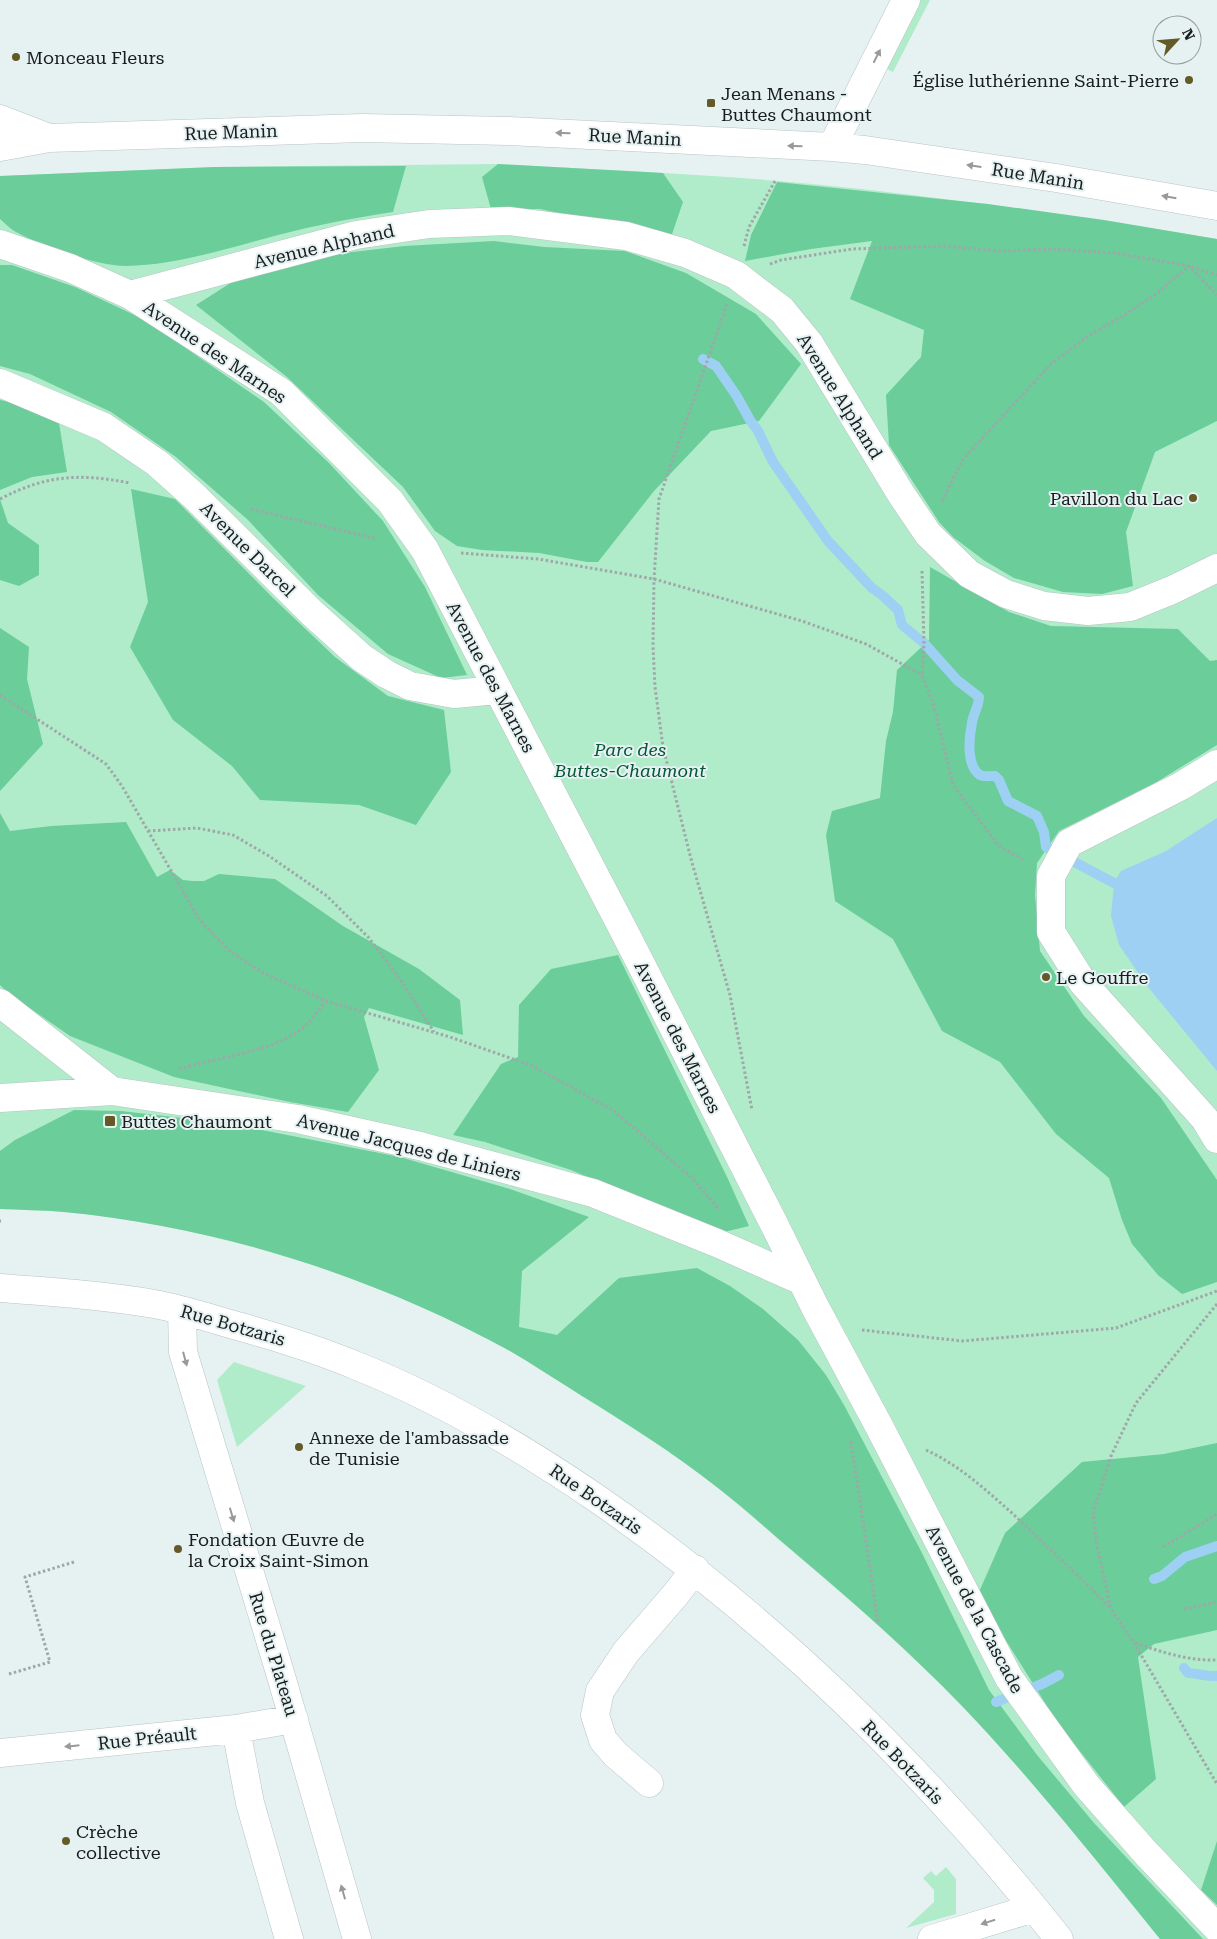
<svg xmlns="http://www.w3.org/2000/svg" width="1217" height="1939" viewBox="0 0 1217 1939" font-family="'Roboto Serif',serif">
<rect width="100%" height="100%" fill="#e6f1f2"/>
<path fill="#b0ecca" d="M920,0H930L893,72L885,68Z
M498,164C603,170 707,174 812,184C947,197 1082,217 1217,239V1939H1160C1096,1860 1032,1779 962,1706C911,1653 855,1604 799,1557C772,1534 746,1510 718,1488C675,1454 628,1425 582,1396C558,1381 534,1365 510,1351C373,1276 219,1227 64,1212C43,1210 21,1210 0,1209V176L215,167Z
M234,1362L306,1386L237,1447L217,1380Z
M946,1867L956,1879V1914L906,1928L934,1902V1890L923,1878L931,1871L936,1876Z"/>
<path fill="#6acd9a" d="M498,164L663,173L683,202L671,237L540,209H491L482,177Z
M406,166L393,212C354,218 316,225 278,235C228,248 178,265 126,266C97,266 43,247 18,233C11,230 6,224 0,219V176L215,167Z
M777,182L988,204L1104,220L1217,239V421L1155,452L1126,532L1133,586L1102,594L1063,592L1014,578L985,561L953,537L939,522L889,445L886,395L921,357L924,330L850,299L872,241L811,249L745,261L751,235Z
M494,241L544,247L625,251L686,273L756,314L801,364L759,421L711,431L654,491L598,562H587L539,553L482,550L457,546L435,531L403,487L287,377L196,305L229,284L274,265L318,256L404,246Z
M0,265H12L75,287L145,320L264,402L329,463L383,521L425,587L467,675L441,678L388,654L318,595L248,520L176,457L111,412L30,374L0,366Z
M0,400L9,402L59,423L67,472L32,477L0,490Z
M131,489L175,499L273,598L335,657L388,696L444,710L451,772L416,825L359,805L260,800L232,766L173,720L130,647L148,602Z
M0,499L8,523L39,545V575L19,586L0,580Z
M930,567L1009,612L1051,626L1178,629L1210,661L1217,660V745L1155,783L1059,831L1037,863L1035,895L1040,951L1084,1016L1161,1098L1217,1180V1282L1182,1294L1158,1275L1132,1244L1122,1220L1109,1178L1056,1134L1000,1062L942,1031L893,939L835,901L826,835L832,811L880,798L886,741L893,712L897,670L929,640Z
M0,628L29,647L27,679L43,744L0,791Z
M0,813L10,831L51,826L126,822L157,877L170,870L183,880L193,881H204L219,874L275,879L343,926L419,969L460,1000L463,1035L369,1008L364,1017L379,1070L348,1112L290,1102L174,1077L70,1036L8,993L0,985Z
M618,955L728,1179L749,1226L720,1233L571,1170L485,1142L453,1135L501,1064L518,1057L519,1005L551,969Z
M74,1110L121,1111L226,1123L400,1157L510,1189L589,1217L522,1271L519,1327L557,1335L619,1278L697,1268L730,1286L763,1309L798,1340L826,1375L844,1405L921,1551L989,1690L1037,1755L1094,1823L1203,1939H1160C1096,1860 1032,1779 962,1706C909,1651 852,1601 794,1552C769,1531 744,1508 718,1488C675,1454 628,1424 582,1396C558,1381 534,1365 510,1351C373,1276 219,1227 64,1212C43,1210 21,1210 0,1209V1151L15,1140Z
M1217,1443V1630L1154,1644L1138,1657L1156,1779L1124,1807L1057,1722L995,1623L979,1592L1005,1533L1082,1462L1164,1454Z
M1217,1841V1905L1201,1890Z"/>
<path fill="#9ed0f3" d="M1217,818V1071L1148,987L1119,945L1111,916L1114,883L1121,871L1166,851Z"/>
<g fill="none" stroke-linecap="round" stroke-linejoin="round">
<path stroke="#9ed0f3" stroke-width="10" d="M703,359L716,366L736,395L750,420L758,431L773,462L828,541L872,588L882,595L898,610L902,625L924,643L957,680L979,697C979,706 973,714 972,723C969,737 966,766 980,775C984,777 990,776 995,776L999,780L1008,801L1037,816L1044,832L1046,847L1114,883
M1154,1579L1162,1576L1185,1557L1217,1546
M1184,1668L1188,1673C1198,1673 1206,1677 1217,1676
M996,1702L1042,1684L1059,1675"/>
<g stroke="#b9c4c4" stroke-width="29">
<path id="minor" d="M0,119L49,138
M0,147L49,138L362,128L509,131L832,147L865,150L1056,178L1217,206
M832,147L906,0
M0,244L70,268L130,295L281,392L390,501L425,550L624,931L773,1222L815,1307L880,1428L1009,1678L1086,1785L1145,1852L1217,1928
M130,295L356,235L429,224L508,221L626,236L685,253L736,275L782,310L809,343L901,494L928,534L969,574L1006,594L1044,606L1088,611L1130,607L1172,590L1217,568
M0,383L104,427L157,463L194,496L312,613L362,658L386,674L410,686L454,694L497,690
M1217,764L1181,786L1069,843L1051,876V932L1083,983L1205,1119L1217,1139
M0,1003L112,1091
M0,1098L112,1091L298,1119L420,1146L593,1193L717,1243L800,1280
M0,1288C51,1292 103,1295 154,1304C183,1309 212,1319 241,1327C280,1338 319,1350 357,1366C443,1400 523,1448 599,1500C774,1621 927,1772 1059,1939
M182,1311L183,1352L281,1676L357,1939
M236,1729L250,1803L289,1939
M0,1753L236,1729L294,1719
M649,1783L616,1755L603,1740L595,1715L600,1691L626,1652L676,1594L695,1569
M932,1939L1034,1908"/>
</g>
<path stroke="#9fa7a8" stroke-width="3" stroke-dasharray="2.5 2.5" stroke-linecap="butt" d="M744,246L749,227L775,181
M770,264L781,260L852,249L944,246L1001,251L1054,249L1115,253L1189,266L1217,275
M727,304L659,499L654,579L653,646L655,687L663,747L691,859L730,995L752,1110
M0,499C46,475 79,473 130,483
M942,501L963,459L1051,364L1088,336L1123,316L1156,294L1189,266L1217,295
M251,509L378,539
M461,553L538,559L654,579L802,621L866,644L922,675
M922,571L924,643L922,675L934,706L953,785L999,846L1024,860
M0,695L106,764L122,786L199,919L231,952L263,973L326,1001L450,1037L533,1066L614,1111L691,1177L720,1210
M148,831L197,828L233,835L269,856L327,896L369,938L402,982L434,1032
M179,1069C214,1058 263,1053 294,1034C308,1025 317,1013 326,1001
M0,1221H1
M1217,1304L1136,1403L1111,1456L1093,1513L1097,1546L1111,1609L1134,1643L1217,1784
M862,1330L962,1341L1116,1328L1217,1291
M851,1441L878,1623
M926,1450C959,1465 986,1490 1013,1514C1046,1545 1079,1576 1110,1608
M1163,1547L1217,1514
M1184,1609L1217,1602
M1135,1643C1162,1652 1188,1661 1217,1660
M9,1674L50,1662L25,1577L74,1562"/>
<use href="#minor" stroke="#fff" stroke-width="28"/>
</g>
<defs><path id="oneway-solid" d="M-6-.8H1V-3.2L6.5 0L1 3.2V.8H-6Z" transform="scale(1.25)"/></defs>
<g fill="#989999">
<use href="#oneway-solid" transform="translate(877 56) rotate(-63)"/>
<use href="#oneway-solid" transform="translate(563 133) rotate(-178)"/>
<use href="#oneway-solid" transform="translate(795 146) rotate(-179)"/>
<use href="#oneway-solid" transform="translate(974 166) rotate(-172)"/>
<use href="#oneway-solid" transform="translate(1169 197) rotate(-170)"/>
<use href="#oneway-solid" transform="translate(185 1359) rotate(75)"/>
<use href="#oneway-solid" transform="translate(232 1515) rotate(73)"/>
<use href="#oneway-solid" transform="translate(72 1746) rotate(174)"/>
<use href="#oneway-solid" transform="translate(343 1892) rotate(-106)"/>
<use href="#oneway-solid" transform="translate(988 1922) rotate(163)"/>
</g>
<g fill="#635a27" stroke="#e6f1f2" stroke-width="2">
<circle cx="16" cy="57" r="5"/>
<circle cx="1189" cy="80" r="5"/>
<rect x="706" y="98" width="10" height="10" rx="2.5"/>
<circle cx="1193" cy="498" r="5"/>
<circle cx="1046" cy="977" r="5"/>
<rect x="104" y="1115" width="12" height="12" rx="2.5"/>
<circle cx="299" cy="1447" r="5"/>
<circle cx="178" cy="1549" r="5"/>
<circle cx="66" cy="1841" r="5"/>
</g>
<g text-anchor="middle" dominant-baseline="central" stroke-width="4" stroke-linejoin="round" paint-order="stroke">
<g font-size="18" fill="#191d1d" stroke="#e6f1f2" text-anchor="start">
<text x="26" y="57">Monceau Fleurs</text>
<text x="1179" y="80" text-anchor="end">Église luthérienne Saint-Pierre</text>
<text x="721" y="93">Jean Menans -<tspan x="721" dy="21">Buttes Chaumont</tspan></text>
<text x="1183" y="498" text-anchor="end">Pavillon du Lac</text>
<text x="1056" y="977">Le Gouffre</text>
<text x="121" y="1121">Buttes Chaumont</text>
<text x="309" y="1437">Annexe de l'ambassade<tspan x="309" dy="21">de Tunisie</tspan></text>
<text x="188" y="1539">Fondation Œuvre de<tspan x="188" dy="21">la Croix Saint-Simon</tspan></text>
<text x="76" y="1831">Crèche<tspan x="76" dy="21">collective</tspan></text>
</g>
<g font-size="18" fill="#191d1d" stroke="#e6f1f2">
<text transform="translate(231 132) rotate(-2)">Rue Manin</text>
<text transform="translate(635 137) rotate(3)">Rue Manin</text>
<text transform="translate(1038 176) rotate(9)">Rue Manin</text>
<text transform="translate(324 246) rotate(-13)">Avenue Alphand</text>
<text transform="translate(215 352) rotate(34)">Avenue des Marnes</text>
<text transform="translate(840 396) rotate(58)">Avenue Alphand</text>
<text transform="translate(248 549) rotate(45)">Avenue Darcel</text>
<text transform="translate(491 677) rotate(62)">Avenue des Marnes</text>
<text transform="translate(678 1037) rotate(63)">Avenue des Marnes</text>
<text transform="translate(409 1147) rotate(14)">Avenue Jacques de Liniers</text>
<text transform="translate(233 1325) rotate(16)">Rue Botzaris</text>
<text transform="translate(596 1499) rotate(35)">Rue Botzaris</text>
<text transform="translate(975 1609) rotate(62)">Avenue de la Cascade</text>
<text transform="translate(274 1654) rotate(73)">Rue du Plateau</text>
<text transform="translate(147 1738) rotate(-6)">Rue Préault</text>
<text transform="translate(903 1762) rotate(46)">Rue Botzaris</text>
</g>
<g font-size="18" font-style="italic" fill="#055737" stroke="#e6f1f2">
<text x="630" y="749">Parc des<tspan x="630" dy="21">Buttes-Chaumont</tspan></text>
</g>
</g>
<g transform="translate(1177 40) rotate(64)"><circle r="24" fill="#e6f1f2" stroke="#949c9d"/>
<path d="M0-4L9 19L0 12L-9 19Z" fill="#635a27"/>
<text y="-8" font-size="14" font-weight="bold" text-anchor="middle" fill="#191d1d">N</text>
</g>
</svg>
